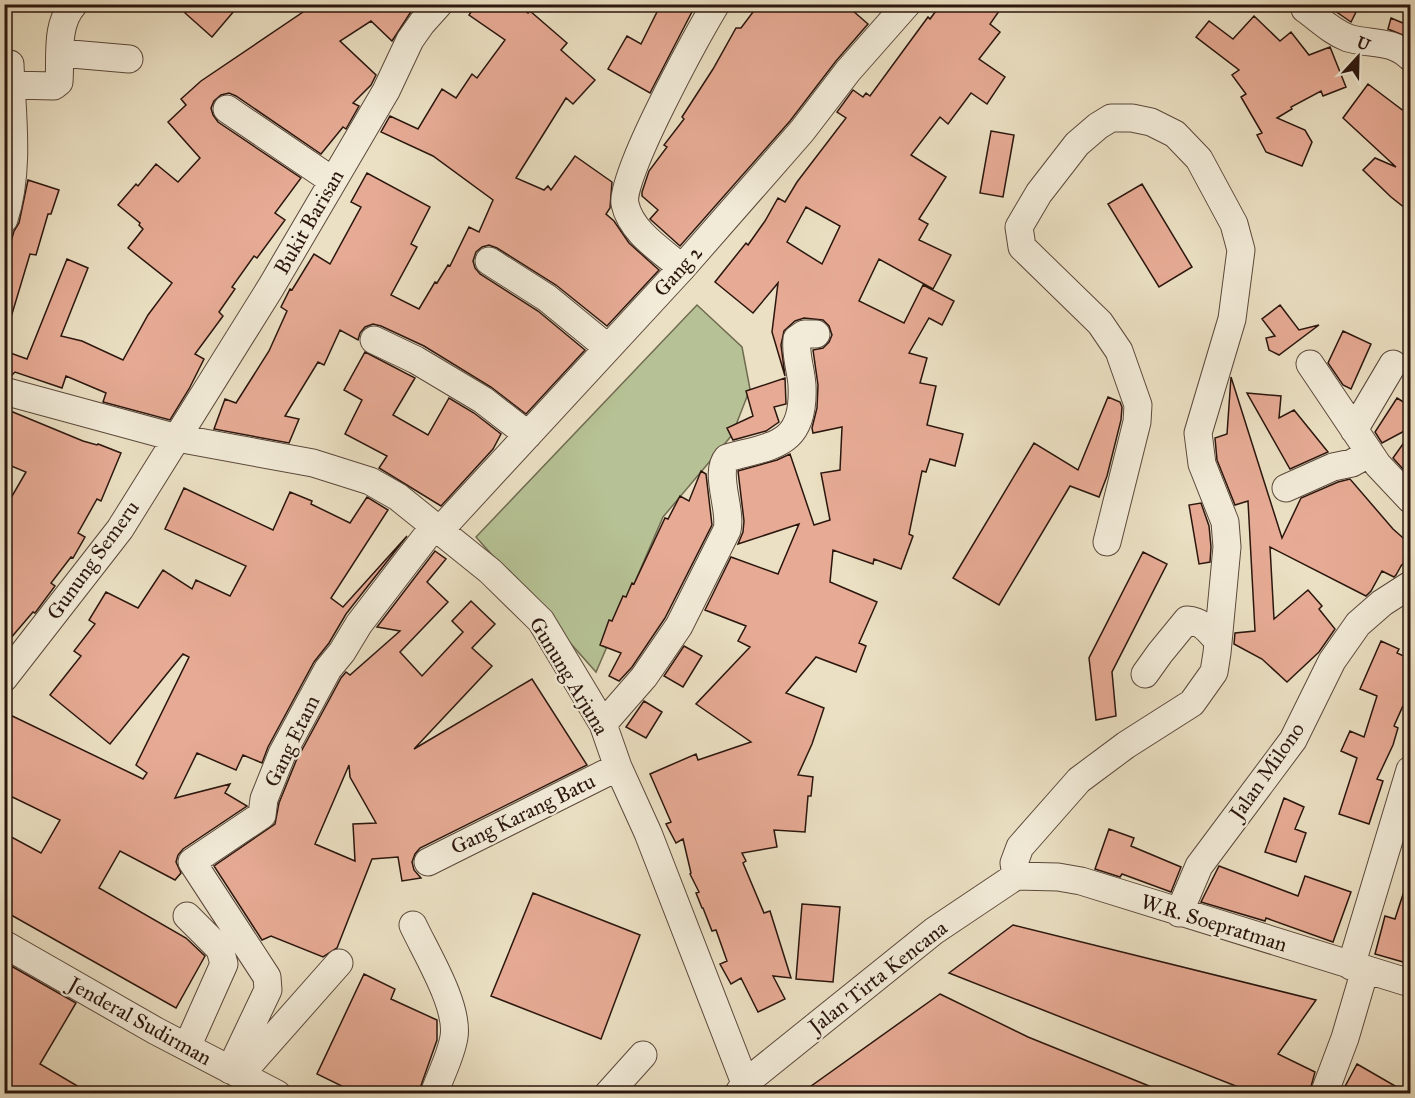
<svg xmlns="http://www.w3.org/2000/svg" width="1415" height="1098" viewBox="0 0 1415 1098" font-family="'IM FELL Great Primer',serif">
<rect width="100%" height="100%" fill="#ebe0c3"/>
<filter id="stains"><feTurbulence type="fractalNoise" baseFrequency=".00333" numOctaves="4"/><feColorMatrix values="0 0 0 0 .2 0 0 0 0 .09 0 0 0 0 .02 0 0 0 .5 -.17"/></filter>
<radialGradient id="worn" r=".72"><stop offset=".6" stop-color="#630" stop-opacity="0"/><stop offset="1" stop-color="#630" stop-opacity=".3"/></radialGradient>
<path fill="#b6c295" stroke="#706c52" stroke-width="1.5" d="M697,305L742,347L750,389L732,435L663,517L596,672L476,537Z"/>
<path fill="#e7ab95" stroke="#2b160e" stroke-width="1.5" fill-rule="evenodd" d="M192,4H240L212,37L185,13Z
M315,4H416L392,41L371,21L340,41L376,75L371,85L353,103L359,106L346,129L343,127L321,154L236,96L229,93L221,95L214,101L211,108L213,115L218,122L301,178L275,213L285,220L257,258L254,256L232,287L235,289L219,312L223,316L195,354L204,359L189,389L170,420L103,402L106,393L66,376L62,388L15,372L11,376H4L5,351L27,359L67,259L88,268L61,336L82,341L123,360L148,315L172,283L128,248L143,229L139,225L140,223L118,205L136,184L138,186L156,164L178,182L200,158L168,122L186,105L181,99L201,81Z
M476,4H515L528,13L530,11L567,43L561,50L595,80L573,104L566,98L516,178L544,190L548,186L551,190L575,156L612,182L610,208L606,214L614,221L629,243L659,270L607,326L556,285L497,248L489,245L482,247L476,252L473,261L475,268L480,274L538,311L585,350L526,414L491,387L424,346L381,326L373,324L365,327L360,333L358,340L340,330L324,365L318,362L285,416L299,419L289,443L214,429L225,399L236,403L269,351L287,311L281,307L290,289L292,290L314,254L330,264L361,207L351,202L367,173L430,207L411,244L417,247L391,295L419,309L435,282L437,283L448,265L450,266L469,227L479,232L493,200L433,156L381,132L390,116L418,129L442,89L456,98L472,74L477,78L505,40L469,15Z
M661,4H696L650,93L608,69L627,36L641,44Z
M759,4H845L868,24L836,61L790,121L680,246L650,219L658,210L642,196V192L649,171L667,147L664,145L684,119L682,117L713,69L736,28H741Z
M941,4H1004L990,24L1000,32L979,59L1005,77L987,104L971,93L948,124L940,117L911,155L946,177L919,219L928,224L919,240L951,255L933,289L879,259L859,301L904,323L923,285L954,301L942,325L929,318L909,353L927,358L920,383L936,386L927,425L963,434L955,466L930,459L926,472L922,471L909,534L913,536L901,569L874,559L873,564L833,550L830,582L877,602L859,643L866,646L856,672L816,657L786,693L824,708L812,744L798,775L813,777L811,796H808L805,832L774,830L777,847L742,853L746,861L743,863L764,913L770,911L791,978L773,976L785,999L758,1012L741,978L731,984L720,964L727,961L716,930L712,931L703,908H702L696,893L699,892L690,874L691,873L683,839L676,843L666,824L671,822L650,774L696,754L698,760L751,742L696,704L750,647L738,641L746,626L705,610L731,557L778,574L799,524L738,544L743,532L744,521L738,471L777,460L790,454L814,525L830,520L821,473L840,470L842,427L813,433L812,428L817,408L818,385L813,350L823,348L829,342L832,335L829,326L823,320L804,318L795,321L784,331L781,345L785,376L772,332L778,283L753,313L715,282L746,243L748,245L765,221L778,198L785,202L797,182L846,118L837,112L853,90L863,97L866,93L870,96L928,17L930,19ZM806,207L840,226L822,264L787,242Z
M1325,4H1342L1356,12L1351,22Z
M1254,16L1280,41L1291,32L1309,55L1330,47L1346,87L1323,96L1321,91L1291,107L1292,109L1277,118L1305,130L1312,142L1302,166L1266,152L1257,135L1262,133L1241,97L1246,94L1232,75L1239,70L1196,37L1209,21L1233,39Z
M1391,18L1410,26V38L1388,29Z
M1368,84L1405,112L1404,113L1410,120V212L1391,197L1363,170L1375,158L1396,167L1343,118Z
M991,131L1014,135L1003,197L980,193Z
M28,180L59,190L51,214H48L36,255L30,254L9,324L4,323V251L8,252L14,231L19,223Z
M1142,184L1192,267L1159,287L1108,204Z
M1280,305L1299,330L1319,325L1279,355L1269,350L1266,338L1275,336L1262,319Z
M1343,331L1371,344L1351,389L1343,385L1328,363Z
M365,352L415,378L393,415L428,435L449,398L474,413L501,434L493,449L441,506L379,468L387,456L345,434L362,400L344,390Z
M1231,377L1282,538L1301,498L1338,482L1350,479L1393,529L1410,544V556L1401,566L1396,575L1394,577L1382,571L1371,591L1366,596L1270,547L1274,619L1308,590L1322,606L1319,609L1335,629L1319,652L1287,682L1262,659L1234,644L1235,633L1255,631L1248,501L1235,505L1217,460L1215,438L1227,434Z
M785,378L786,404L774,407L779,422L766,431L733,440L727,428L753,416L746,391Z
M1247,393L1281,396L1279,418L1294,410L1328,452L1290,469Z
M1108,397L1120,402L1122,407L1121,420L1107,476L1099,497L1070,486L999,605L953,578L1034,443L1078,470Z
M1397,398L1410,406V428L1382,443L1375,432Z
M8,410L83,441L97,445L98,444L121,453L101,501L97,499L78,533L85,537L73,558L71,557L51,583L55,586L35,613L33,612L4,646V510L26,472L4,463V420Z
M1410,434V477L1393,458Z
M701,471L706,474L712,525L665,618L632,667L619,681L609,676L621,653L600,645L609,620L612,621L623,596L626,597L632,583L634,584L665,518L668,519L680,496L689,501Z
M184,488L273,530L290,492L312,501L311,504L350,523L367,497L388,510L331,598L343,607L407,536L346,614L329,643L314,662L268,747L262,763L243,755L236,770L197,753L175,798L230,784L225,793L247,806L183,849L178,855L176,862L181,873L175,880L120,851L99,888L186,938L205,956L176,1008L4,911V833L41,853L60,820L4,793V712L143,779L147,773L136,765L189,657L183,654L110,744L50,695L81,656L74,651L95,624L89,620L106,592L138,608L163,570L192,589L196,580L230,596L246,566L165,529Z
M1201,503L1209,526L1211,547L1210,562L1199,564L1189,505Z
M435,551L446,559L427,582L448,602L400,652L422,676L463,632L452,621L471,601L495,624L472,648L492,666L414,749L532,679L587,765L420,848L415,854L412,862L414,870L421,878L402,881L398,857L372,859L337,948L323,957L271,936L262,940L214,866L275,824L279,803L296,761L341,678L346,672L350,675L400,631L377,627ZM349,765L350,777L376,823L353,824L355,861L315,844Z
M1143,552L1167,564L1112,672L1116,716L1096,720L1089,658Z
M1381,641L1399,649L1397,653L1410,659V690L1394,726L1398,728L1393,745L1377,779L1383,781L1369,824L1339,814L1357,758L1341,751L1350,731L1364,737L1377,696L1360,689Z
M684,646L702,656L683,687L664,676Z
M644,701L662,712L646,738L626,727Z
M1284,798L1304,807L1295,829L1306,833L1296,862L1265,852Z
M1109,829L1134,838L1131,846L1181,867L1171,892L1122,874L1120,877L1095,869Z
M1219,866L1298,896L1305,876L1351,892L1333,942L1266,918L1265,921L1201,902Z
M1407,882H1410V964L1375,954L1385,916L1395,919Z
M533,893L640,935L601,1039L491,996Z
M802,904L840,907L833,982L796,979Z
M1013,925L1316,1000L1278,1054L1315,1072L1309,1094H1256L949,973Z
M6,963L76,1003L40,1064L91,1094H4Z
M364,974L395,989L391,999L437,1020V1040L418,1094H358L317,1074Z
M940,994L1028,1037L1169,1094H800Z
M1357,1064L1409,1094H1341Z"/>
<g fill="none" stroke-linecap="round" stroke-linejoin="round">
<g stroke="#5b483b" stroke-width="29">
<path id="minor" d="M1305,9C1319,19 1332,32 1348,38C1371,45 1391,39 1410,57
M60,53L129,59
M4,63L10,64C12,115 20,170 4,219
M11,85L54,86L59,82C61,56 55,25 74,4
M227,109L333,181
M489,261L547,298L608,348
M682,268C661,250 631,232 625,204C619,177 698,34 716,4
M374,340L416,360L483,400L528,435
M1310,364L1378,465L1410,499
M4,391L177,438L313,463L370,481L398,497L490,571L541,621L603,724L618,767L648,833L745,1083
M1354,430L1393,364
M1286,488L1333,467L1352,463L1370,453
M440,530L682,268L802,131L848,71L907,4
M1145,674L1160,653L1187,620C1202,621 1208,630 1218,641
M4,678L120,529L271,287L386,91L410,40L422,23L439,4
M603,724L644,677L679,626L727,530C732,510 714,473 727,458C774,445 805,446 802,385C801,369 795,355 797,339L804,334H816
M428,862L618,767
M1016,876L1014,863L1020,847L1079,780L1126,745L1192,703L1214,672L1217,653L1227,547L1225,522L1202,464L1198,433L1232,319L1241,250L1234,224L1199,159L1175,134L1151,122L1132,118H1111L1098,126L1077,144L1039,193L1019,227L1022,247L1100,323L1119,351L1138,405L1137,422L1107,542
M1016,876L1058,877L1081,881L1410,983
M1179,913L1199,866L1293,740L1332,661L1358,624L1382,603L1410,585
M413,925C426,953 459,1006 454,1037C451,1056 440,1076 434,1094
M4,944L156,1031L277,1094
M1351,966L1410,770
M187,1047L224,964L220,949L187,916
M230,1070L268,990L267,977L192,862L262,815L264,799L282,754L328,669L342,652L359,624L435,525
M240,1075L339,963
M608,1094L643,1055
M738,1094L745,1083L934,931L1016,876
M1324,1094L1345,1038L1365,970"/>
</g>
<use href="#minor" stroke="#f2ebd8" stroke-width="27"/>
</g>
<g text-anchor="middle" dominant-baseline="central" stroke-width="4.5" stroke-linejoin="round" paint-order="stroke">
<g font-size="21" fill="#2b160e" stroke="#f2ebd8">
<text transform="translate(309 222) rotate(-60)">Bukit Barisan</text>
<text transform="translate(678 271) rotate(-48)">Gang 2</text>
<text transform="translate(93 560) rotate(-54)">Gunung Semeru</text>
<text transform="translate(569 676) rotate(59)">Gunung Arjuna</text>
<text transform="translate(292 741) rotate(-64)">Gang Etam</text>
<text transform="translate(1267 771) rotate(-55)">Jalan Milono</text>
<text transform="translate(523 814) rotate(-26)">Gang Karang Batu</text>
<text transform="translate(1214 923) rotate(17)">W.R. Soepratman</text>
<text transform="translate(878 977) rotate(-38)">Jalan Tirta Kencana</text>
<text transform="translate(140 1021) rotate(29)">Jenderal Sudirman</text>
</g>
</g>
<rect width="1415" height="1098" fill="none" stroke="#ebe0c3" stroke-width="24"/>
<rect x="6" y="6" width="1403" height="1086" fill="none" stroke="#2b160e" stroke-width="3"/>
<rect x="12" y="12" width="1391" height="1074" fill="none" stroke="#2b160e" stroke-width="1.5"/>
<g transform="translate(1358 57) rotate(22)" stroke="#f2ebd8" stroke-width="4.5" paint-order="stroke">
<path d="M0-4.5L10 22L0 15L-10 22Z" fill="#2b160e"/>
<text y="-9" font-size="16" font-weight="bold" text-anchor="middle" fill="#2b160e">U</text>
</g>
<rect width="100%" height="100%" filter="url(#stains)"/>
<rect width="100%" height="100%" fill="url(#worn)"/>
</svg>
